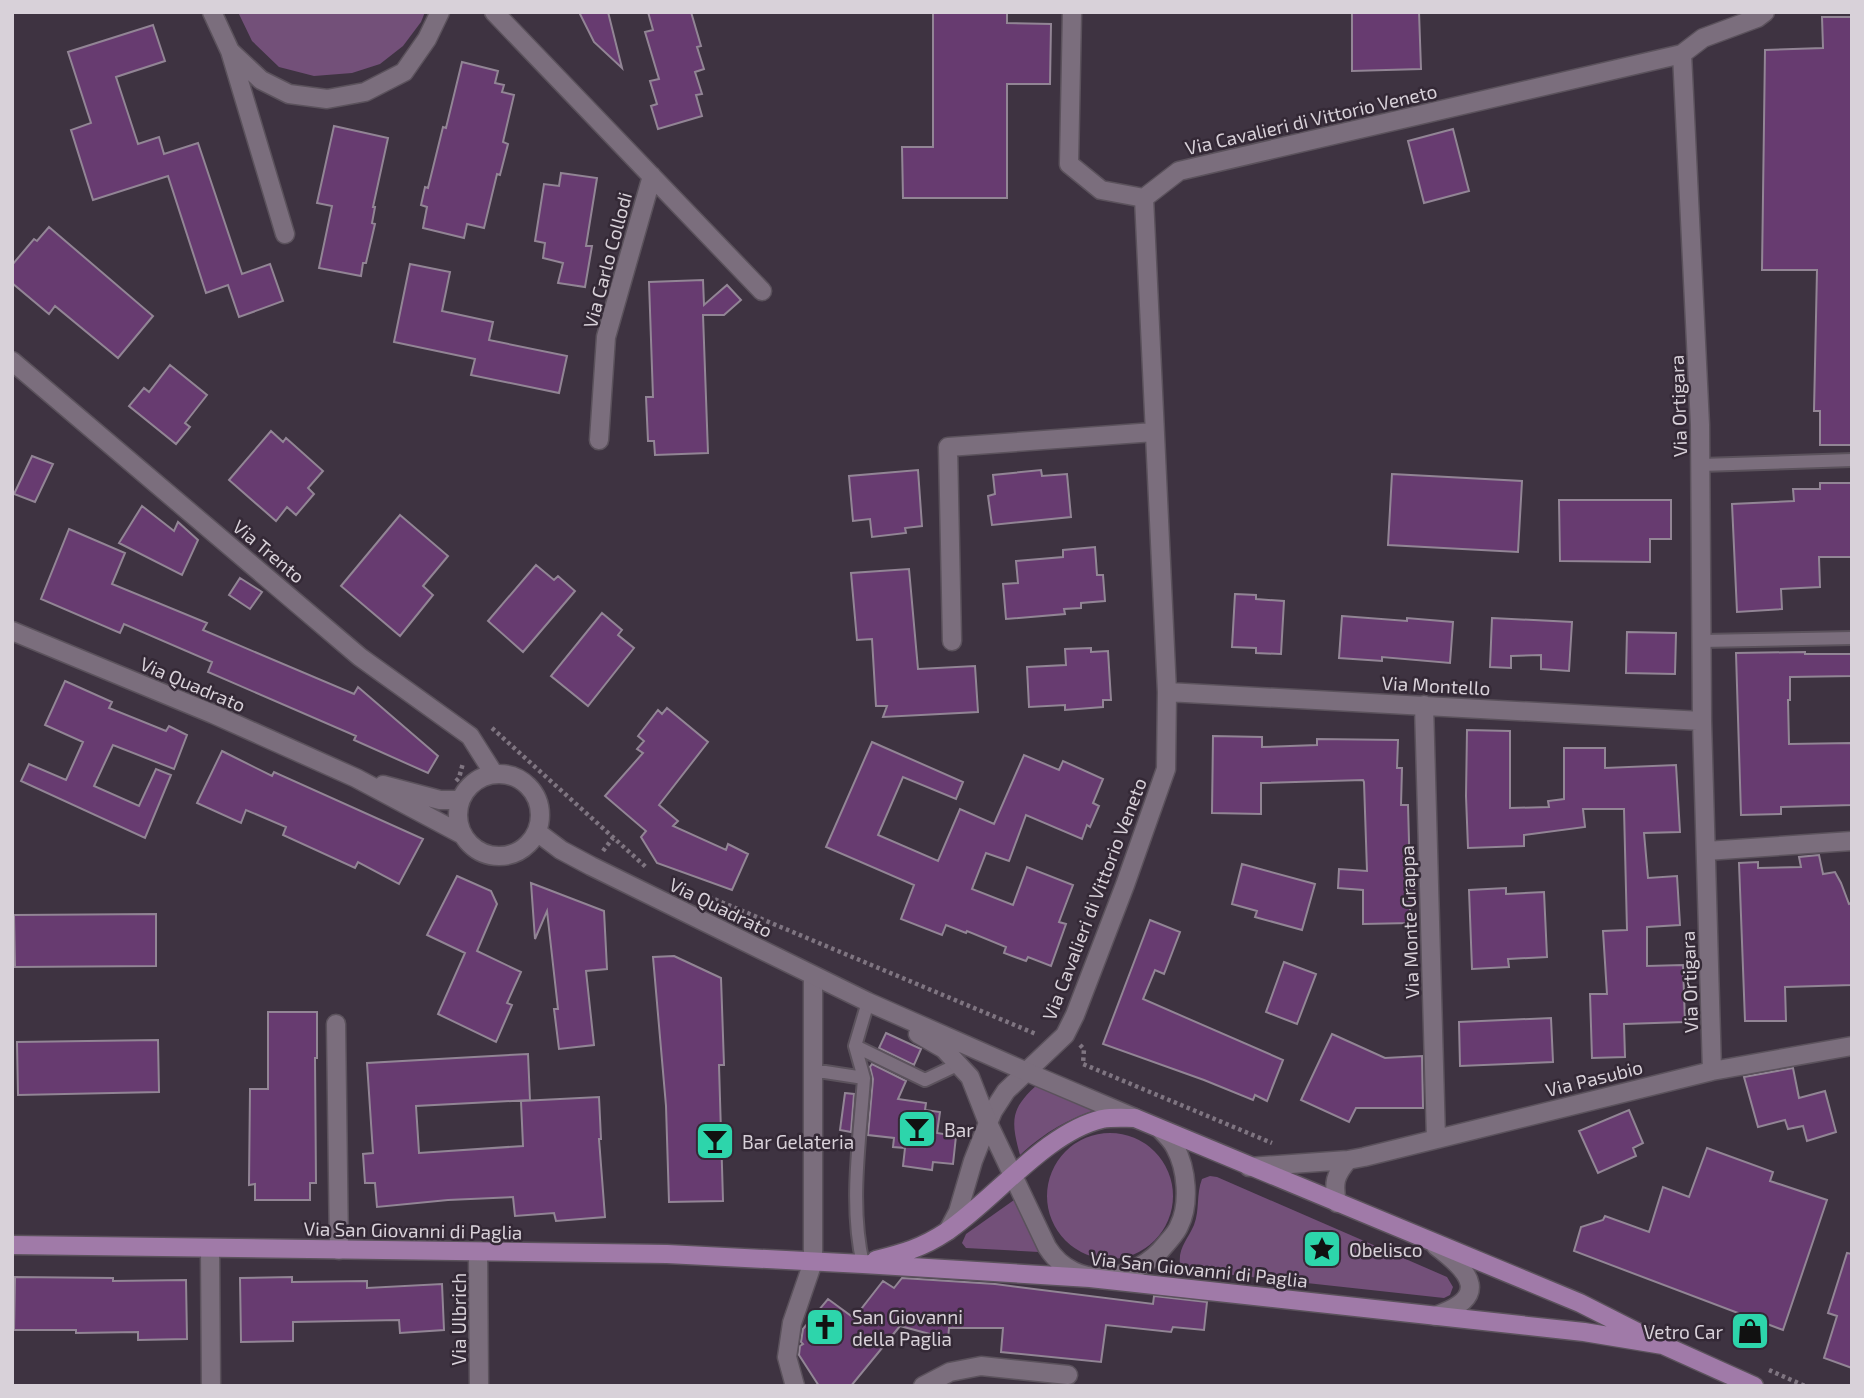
<svg xmlns="http://www.w3.org/2000/svg" width="1864" height="1398" viewBox="0 0 1864 1398" font-family="'Exo 2',sans-serif">
<rect width="100%" height="100%" fill="#3e3341"/>
<path fill="#735079" d="M238,12H425L421,22L403,46L380,64L352,73L314,76L279,67L252,41Z
M1039,1083L1100,1108C1065,1121 1048,1130 1020,1155C1010,1119 1011,1108 1039,1083Z
M1047 1196a63 63 0 1 1 126 0a63 63 0 1 1-126 0Z
M1210,1176L1217,1177L1447,1277L1453,1287L1450,1295L1444,1298L1188,1270L1180,1264C1178,1248 1188,1239 1194,1225C1200,1210 1196,1194 1202,1179Z
M1014,1200L1039,1252L966,1248L962,1243L966,1234Z"/>
<path fill="#673b70" stroke="#928595" stroke-width="2" d="M579,12H608L622,68L594,42Z
M648,12H691L701,46L697,47L704,69L695,72L702,94L696,95L702,116L658,129L651,106L657,104L650,81L659,79L645,32L653,30Z
M933,12H1007V23L1051,24L1050,84H1007V198H903L902,147H933Z
M1352,12H1419L1421,69L1352,71Z
M1822,17H1852V445H1820V411H1814L1817,270H1762L1765,50L1823,48Z
M153,25L165,61L116,77L138,144L159,137L164,154L198,143L242,274L270,264L283,301L239,317L228,285L206,293L168,176L93,200L71,130L91,123L68,52Z
M462,62L498,71L495,83L504,85L502,92L514,95L503,142L508,144L500,175L497,174L484,228L467,224L464,238L423,228L427,207L421,205L425,187L428,188L443,127L446,128Z
M334,126L388,138L373,207H375L372,223L375,224L366,263H363L361,276L319,268L332,206L317,203Z
M1453,129L1469,191L1424,203L1408,141Z
M561,173L597,178L586,246H592L585,287L558,283L563,263L543,258L545,243L535,241L544,184L559,186Z
M49,227L153,316L118,358L55,306L49,314L12,283V265L34,239L37,241Z
M410,264L450,272L442,311L493,322L489,340L567,356L559,393L471,375L475,359L394,342Z
M703,280L704,305L727,285L741,300L724,315H703L708,453L655,455L654,441H648L646,397H653L649,282Z
M170,365L207,395L185,423L190,427L176,444L129,406L144,388L149,392Z
M271,431L283,442L286,438L323,471L308,488L314,494L296,515L287,507L276,521L229,480Z
M32,456L53,464L35,502L14,494Z
M918,470L922,526L905,528L906,533L872,537L870,519L853,521L849,476Z
M1041,470L1042,476L1067,474L1071,517L992,525L988,496L995,494L993,475Z
M1392,474L1522,481L1518,552L1388,545Z
M1820,483H1852V557H1819L1820,587L1781,589L1782,609L1737,612L1732,504L1794,501L1793,489H1820Z
M1559,500H1671V539H1650V562L1560,561Z
M142,506L174,531L178,522L198,540L182,575L119,543Z
M400,515L448,556L423,586L433,595L400,636L341,586Z
M69,529L125,553L112,584L207,623L203,630L354,694L358,687L438,756L428,773L354,740L356,736L208,672L212,662L124,624L120,633L41,599Z
M1095,547L1097,575H1103L1105,601L1081,603V608L1064,609L1065,614L1006,619L1003,584L1018,583L1016,561L1063,557V550Z
M536,565L554,580L558,576L575,591L523,652L488,621Z
M909,569L918,669L975,666L978,712L883,717L887,706H876L872,639L857,640L851,573Z
M240,578L262,592L250,609L229,595Z
M1235,594L1256,595V599L1284,601L1281,654L1256,653V648L1232,647Z
M602,613L622,630L618,635L634,648L588,706L551,676Z
M1342,616L1407,621V618L1453,622L1450,663L1382,657V661L1339,658Z
M1492,618L1572,622L1569,671L1541,669V655L1511,656V668L1490,667Z
M1627,632L1676,633L1675,674L1626,673Z
M1091,648V652L1108,651L1111,700H1103V707L1065,710V705L1029,707L1027,667L1066,665L1065,649Z
M1805,652V654H1852V676L1790,677V700H1788L1789,744L1852,743V805L1781,807V814L1741,815L1736,653Z
M65,681L112,702L109,708L166,731L169,726L187,735L174,769L113,745L94,786L139,806L156,769L171,775L145,838L21,781L29,764L66,780L83,742L45,725Z
M667,708L708,742L659,805L678,821L673,826L726,850L728,844L748,854L732,890L657,863L641,837L646,831L605,796L643,753L637,749L644,741L638,736L658,710L662,714Z
M1467,730L1510,731V808L1549,807L1548,801L1564,799V748H1605V768L1676,765L1680,832L1644,833L1648,878L1677,876L1680,925L1647,927V966L1683,965L1685,1022L1624,1024L1625,1057L1592,1058L1590,994H1607L1603,931L1627,930L1624,809H1583L1585,827L1524,835V846L1468,848L1466,796Z
M1213,736L1262,737V747L1317,745V739L1398,740L1397,768H1402L1401,805H1408L1410,878H1414V907H1410V923L1363,924V890L1338,888L1339,869L1367,871L1364,782L1363,780L1261,783V814L1212,813Z
M872,742L963,782L956,799L903,777L878,835L938,861L960,809L994,824L1024,755L1059,770L1063,761L1103,779L1093,803L1099,806L1090,827L1087,825L1082,839L1026,815L1009,861L986,853L972,889L1013,905L1027,867L1073,885L1059,922L1066,924L1051,966L1028,957L1026,961L1004,953L1006,947L967,931L966,933L946,925L942,935L901,919L914,885L826,847Z
M222,751L272,776L274,772L423,839L399,884L358,862L355,868L283,835L286,827L246,810L241,823L197,803Z
M1819,855L1823,874L1835,872L1841,883L1849,904L1852,903V985L1785,987L1786,1021H1745L1739,863L1758,862V868L1801,867L1799,857Z
M1242,864L1315,884L1302,930L1255,917L1257,911L1232,904Z
M457,876L491,891L497,904L477,951L521,972L507,1003L512,1005L496,1042L438,1014L465,953L427,935Z
M531,883L604,911L607,969L586,971L594,1045L559,1049L554,1009H558L547,911L535,939Z
M1506,888V894L1544,892L1547,957L1508,959L1509,967L1472,969L1469,890Z
M156,914V966L15,967L14,915Z
M1150,920L1180,932L1164,974L1155,970L1143,999L1283,1060L1267,1101L1255,1095L1253,1100L1204,1080L1103,1044Z
M674,956L721,978L724,1065H719L723,1201L669,1202L666,1106L653,957Z
M1284,962L1316,974L1297,1024L1266,1012Z
M268,1012H317V1058H315L316,1183H310V1200H255V1184L249,1185L250,1089H268Z
M1551,1018L1553,1062L1460,1066L1459,1022Z
M886,1033L921,1049L914,1065L879,1048Z
M1332,1034L1385,1058L1422,1056L1423,1108H1356L1349,1122L1301,1100Z
M158,1040L159,1092L18,1095L17,1042Z
M528,1054L530,1100L416,1106L419,1153L523,1146L521,1101L599,1097L601,1139H599L605,1217L556,1221L554,1213L515,1216L513,1197L448,1200L377,1207L375,1183H365L363,1154L373,1153L367,1063Z
M872,1064L906,1081L898,1099L926,1103L925,1110L940,1112L937,1133L956,1136L953,1164L933,1162L932,1170L903,1166L905,1148L893,1147L894,1138L868,1135L873,1079L870,1067Z
M1793,1068L1799,1098L1825,1091L1836,1132L1807,1141L1803,1126L1788,1129L1785,1120L1758,1127L1744,1077Z
M845,1093L854,1094L851,1132L840,1130Z
M1629,1110L1643,1143L1633,1148L1636,1156L1598,1173L1579,1131Z
M1707,1148L1773,1172L1770,1181L1827,1200L1783,1330L1574,1251L1581,1227L1603,1220L1605,1216L1649,1232L1663,1187L1689,1197Z
M1847,1253L1852,1254V1368L1824,1358L1837,1316L1828,1313Z
M15,1277L113,1278V1281L186,1280L187,1339L138,1340V1332L76,1333V1330H14Z
M292,1277V1282L367,1281V1288L442,1284L444,1330L400,1333L399,1320L293,1322V1341L241,1342L240,1278Z
M902,1278L995,1284L1153,1304L1154,1296L1207,1302L1204,1330L1173,1327L1171,1332L1106,1325L1101,1362L1001,1352L1003,1328H949L948,1339L900,1326L851,1386H819L799,1355L800,1346L803,1344L801,1342L803,1329L828,1299L854,1318L883,1281L894,1288Z"/>
<g fill="none" stroke-linecap="round" stroke-linejoin="round">
<g stroke="#5b525c" stroke-width="16">
<path id="service" d="M1701,465L1852,460
M1702,641L1852,638
M855,1046L925,1080L959,1064
M813,1072H825L864,1078L855,1046L868,1002
M863,1264C849,1205 860,1138 864,1078"/>
</g>
<g stroke="#5b525c" stroke-width="21">
<path id="minor" d="M212,12L230,51L261,80L289,94L327,99L365,92L404,72L427,39L440,12
M494,12L762,291
M1072,12L1069,164L1101,190L1144,198
M230,51L285,234
M599,440L606,337L652,176
M952,641L948,447L1154,432
M1167,692L1702,721
M1424,705L1436,1139
M1706,851L1852,841
M336,1024L339,1250
M1712,1071L1702,721L1700,425L1682,54L1703,38L1757,18L1765,12
M988,1123L993,1111L1006,1091L1065,1035L1075,1015L1125,885L1166,769L1167,692L1144,198L1179,171L1682,54
M1249,1167L1348,1160L1364,1157L1712,1071L1852,1046
M1337,1203C1333,1183 1335,1175 1348,1160
M210,1248L211,1386
M478,1252L479,1386
M795,1386L787,1357L792,1323L813,1262V976
M923,1386L950,1372L981,1366L1068,1375"/>
</g>
<g stroke="#5b525c" stroke-width="21">
<path id="tertiary" d="M12,361L360,657L470,736L494,774
M12,631L213,714L356,778L463,835
M458 815a41 41 0 1 1 82 0a41 41 0 1 1-82 0Z
M383,785L440,800H460
M537,832L561,850L591,866L868,1002L1043,1079L1135,1118
M918,1034L944,1049L970,1077L988,1123L1047,1247C1076,1293 1136,1282 1166,1244C1171,1238 1177,1232 1179,1226C1190,1204 1187,1169 1175,1147C1172,1141 1166,1135 1161,1130
M948,1231L958,1212L973,1161L988,1123"/>
</g>
<g stroke="#5b525c" stroke-width="21">
<path id="secondary" d="M1435,1316C1490,1297 1472,1273 1436,1246"/>
</g>
<g stroke="#5b525c" stroke-width="21">
<path id="primary" d="M12,1245L667,1254L863,1264L1090,1278L1584,1332L1663,1345
M876,1260C903,1253 922,1248 946,1232C994,1200 1046,1132 1102,1119C1113,1117 1124,1118 1135,1118L1580,1303L1663,1345L1754,1386"/>
</g>
<path stroke="#7f7581" stroke-width="4.5" stroke-dasharray="3.5 3.5" stroke-linecap="butt" d="M492,728L647,868
M456,781L459,778L463,763
M603,851L613,838
M702,894L1036,1034
M1080,1045L1084,1049L1083,1064L1272,1143
M1769,1370L1805,1386"/>
<use href="#service" stroke="#7b6e7d" stroke-width="12"/>
<use href="#minor" stroke="#7b6e7d" stroke-width="18"/>
<use href="#tertiary" stroke="#7b6e7d" stroke-width="18"/>
<use href="#secondary" stroke="#7b6e7d" stroke-width="18"/>
<use href="#primary" stroke="#a07aa8" stroke-width="18"/>
</g>
<defs>
<g id="bar-square" transform="scale(2.0125)"><rect x="-9" y="-9" width="18" height="18" rx="4" fill="#2dd5ab" stroke="#342936"/><path d="M-6-5H6L.8 .8V4.5H3.5V6h-7V4.5H-.8V.8Z" fill="#111"/></g>
<g id="sight-square" transform="scale(2.0125)"><rect x="-9" y="-9" width="18" height="18" rx="4" fill="#2dd5ab" stroke="#342936"/><path d="M0-6L1.8-2.2L6-1.7L2.9 1.2L3.7 5.4L0 3.3L-3.7 5.4L-2.9 1.2L-6-1.7L-1.8-2.2Z" fill="#111"/></g>
<g id="church-square" transform="scale(2.0125)"><rect x="-9" y="-9" width="18" height="18" rx="4" fill="#2dd5ab" stroke="#342936"/><path d="M-1.2-6h2.4v3.5h3.3v2.4h-3.3V6h-2.4V-.1h-3.3v-2.4h3.3Z" fill="#111"/></g>
<g id="shop-square" transform="scale(2.0125)"><rect x="-9" y="-9" width="18" height="18" rx="4" fill="#2dd5ab" stroke="#342936"/><path d="M-5-2.5h2.3a2.7 3.5 0 0 1 5.4 0H5L5.5 6h-11ZM-1.5-2.5h3a1.5 2.3 0 0 0-3 0Z" fill="#111"/></g>
</defs>
<g fill-rule="evenodd">
<use href="#bar-square" x="917" y="1129"/>
<use href="#bar-square" x="715" y="1141"/>
<use href="#sight-square" x="1322" y="1249"/>
<use href="#church-square" x="825" y="1327"/>
<use href="#shop-square" x="1750" y="1331"/>
</g>
<g text-anchor="middle" dominant-baseline="central" stroke-width="5" stroke-linejoin="round" paint-order="stroke">
<g font-size="19" fill="#d8d1d9" stroke="#342936">
<text transform="translate(1311 119) rotate(-13)">Via Cavalieri di Vittorio Veneto</text>
<text transform="translate(607 260) rotate(-75)">Via Carlo Collodi</text>
<text transform="translate(1678 406) rotate(-92)">Via Ortigara</text>
<text transform="translate(269 551) rotate(40)">Via Trento</text>
<text transform="translate(193 684) rotate(23)">Via Quadrato</text>
<text transform="translate(1436 685) rotate(3)">Via Montello</text>
<text transform="translate(1094 899) rotate(-69)">Via Cavalieri di Vittorio Veneto</text>
<text transform="translate(721 907) rotate(26)">Via Quadrato</text>
<text transform="translate(1409 922) rotate(-92)">Via Monte Grappa</text>
<text transform="translate(1689 982) rotate(-92)">Via Ortigara</text>
<text transform="translate(1594 1078) rotate(-14)">Via Pasubio</text>
<text transform="translate(413 1230) rotate(1)">Via San Giovanni di Paglia</text>
<text transform="translate(1199 1269) rotate(6)">Via San Giovanni di Paglia</text>
<text transform="translate(458 1319) rotate(-90)">Via Ulbrich</text>
</g>
<g font-size="19" fill="#d8d1d9" stroke="#342936" text-anchor="start">
<text x="944" y="1129">Bar</text>
<text x="742" y="1141">Bar Gelateria</text>
<text x="1349" y="1249">Obelisco</text>
<text x="852" y="1316">San Giovanni<tspan x="852" dy="22">della Paglia</tspan></text>
<text x="1723" y="1331" text-anchor="end">Vetro Car</text>
</g>
</g>
<rect width="1864" height="1398" fill="none" stroke="#d8d1d9" stroke-width="28"/>
</svg>
